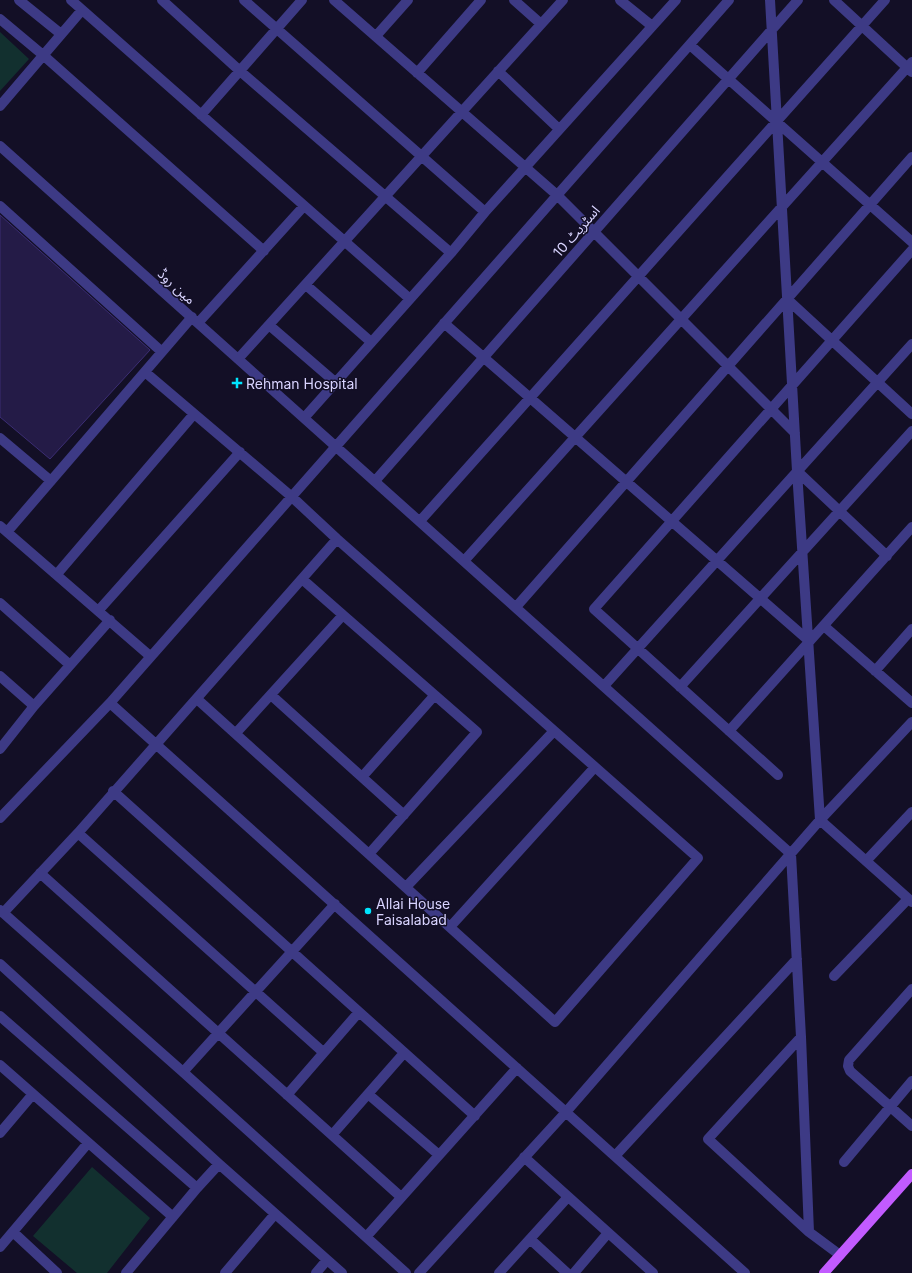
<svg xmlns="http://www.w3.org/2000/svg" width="912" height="1273" viewBox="0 0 912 1273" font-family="Inter,'Noto Sans Arabic',sans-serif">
<rect width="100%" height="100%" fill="#130f26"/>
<path fill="#12302f" d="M0,32L29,59L0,91Z
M92,1167L150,1218L107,1273H77L33,1236Z"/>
<path fill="#241b47" stroke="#3b2d73" d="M0,215L150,350L50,459L0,417Z"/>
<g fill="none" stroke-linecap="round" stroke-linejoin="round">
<path stroke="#3d3a85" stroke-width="10" d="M19,0L61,34
M71,0L410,299
M162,0L240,71L451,253
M244,0L485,212
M334,0L557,195L795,433
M514,0L541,24
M620,0L652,26
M770,0L797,471L820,820L912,902
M834,0L912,72
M0,19L43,55L264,251
M376,36L408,0
M690,45L912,242
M498,71L559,129
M417,73L481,0
M0,106L82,10
M201,115L302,0
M0,146L791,854L801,1037L809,1232L840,1255
M0,206L162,352
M306,285L371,342
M787,299L912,414
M198,323L304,206
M444,323L808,640
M269,325L335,382
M238,359L563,0
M145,372L292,497L337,539L698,858L555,1022L197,699
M304,418L451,253L485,212L676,0
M0,438L51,481
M797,471L887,556
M375,481L798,0
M420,521L885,0
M0,526L150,656
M7,532L192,317
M464,561L912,62
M57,574L194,414
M302,579L343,615
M0,603L70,665
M516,607L912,157
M99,610L240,452
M824,626L912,703
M875,671L912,629
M0,676L34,706
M604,686L912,344
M680,687L912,431
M271,695L404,815
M110,703L745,1273
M729,731L912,527
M236,733L343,615L477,732L369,854
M0,749L34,706L110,620
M778,775L594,609L912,250
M362,777L434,696
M113,791L475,1116
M0,818L110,703L729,0
M78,833L323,1052
M866,861L912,812
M40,873L401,1197
M406,887L554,731
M0,910L183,1072L406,1273
M3,913L78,833L337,539
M450,927L595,767
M0,964L219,1164L342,1273
M834,976L908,899
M912,989L849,1060L848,1066L850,1071L912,1126
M0,1016L197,1188
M801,1037L708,1139L809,1232
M0,1065L173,1217
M183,1072L335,904
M368,1094L439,1155
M287,1095L359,1012
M0,1133L33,1094
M332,1135L404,1053
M615,1156L797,959
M524,1157L653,1273
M844,1162L912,1081
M13,1232L57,1273
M366,1237L517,1068
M530,1239L567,1273
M0,1247L88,1143
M126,1273L197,1188L219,1164
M225,1273L275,1214
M316,1273L327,1260
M419,1273L566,1112L820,820L912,722
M499,1273L568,1197
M574,1273L608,1233"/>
<path stroke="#c25bff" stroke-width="10" d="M824,1273L912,1174"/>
</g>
<g fill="#00e5ff" stroke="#130f26" stroke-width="1.5">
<path d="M235 377h4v4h4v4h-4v4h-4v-4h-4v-4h4z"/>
<circle cx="368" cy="911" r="4"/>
</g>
<g text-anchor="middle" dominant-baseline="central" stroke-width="3" stroke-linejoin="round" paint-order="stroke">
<g font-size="14" fill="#d9d4ff" stroke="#130f26">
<text transform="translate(576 231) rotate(-49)">اسٹریٹ 10</text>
<text transform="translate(177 286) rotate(42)">مین روڈ</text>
</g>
<g font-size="14" fill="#d9d4ff" stroke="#130f26" text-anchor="start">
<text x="246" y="383">Rehman Hospital</text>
<text x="376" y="903">Allai House<tspan x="376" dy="16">Faisalabad</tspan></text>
</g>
</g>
</svg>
